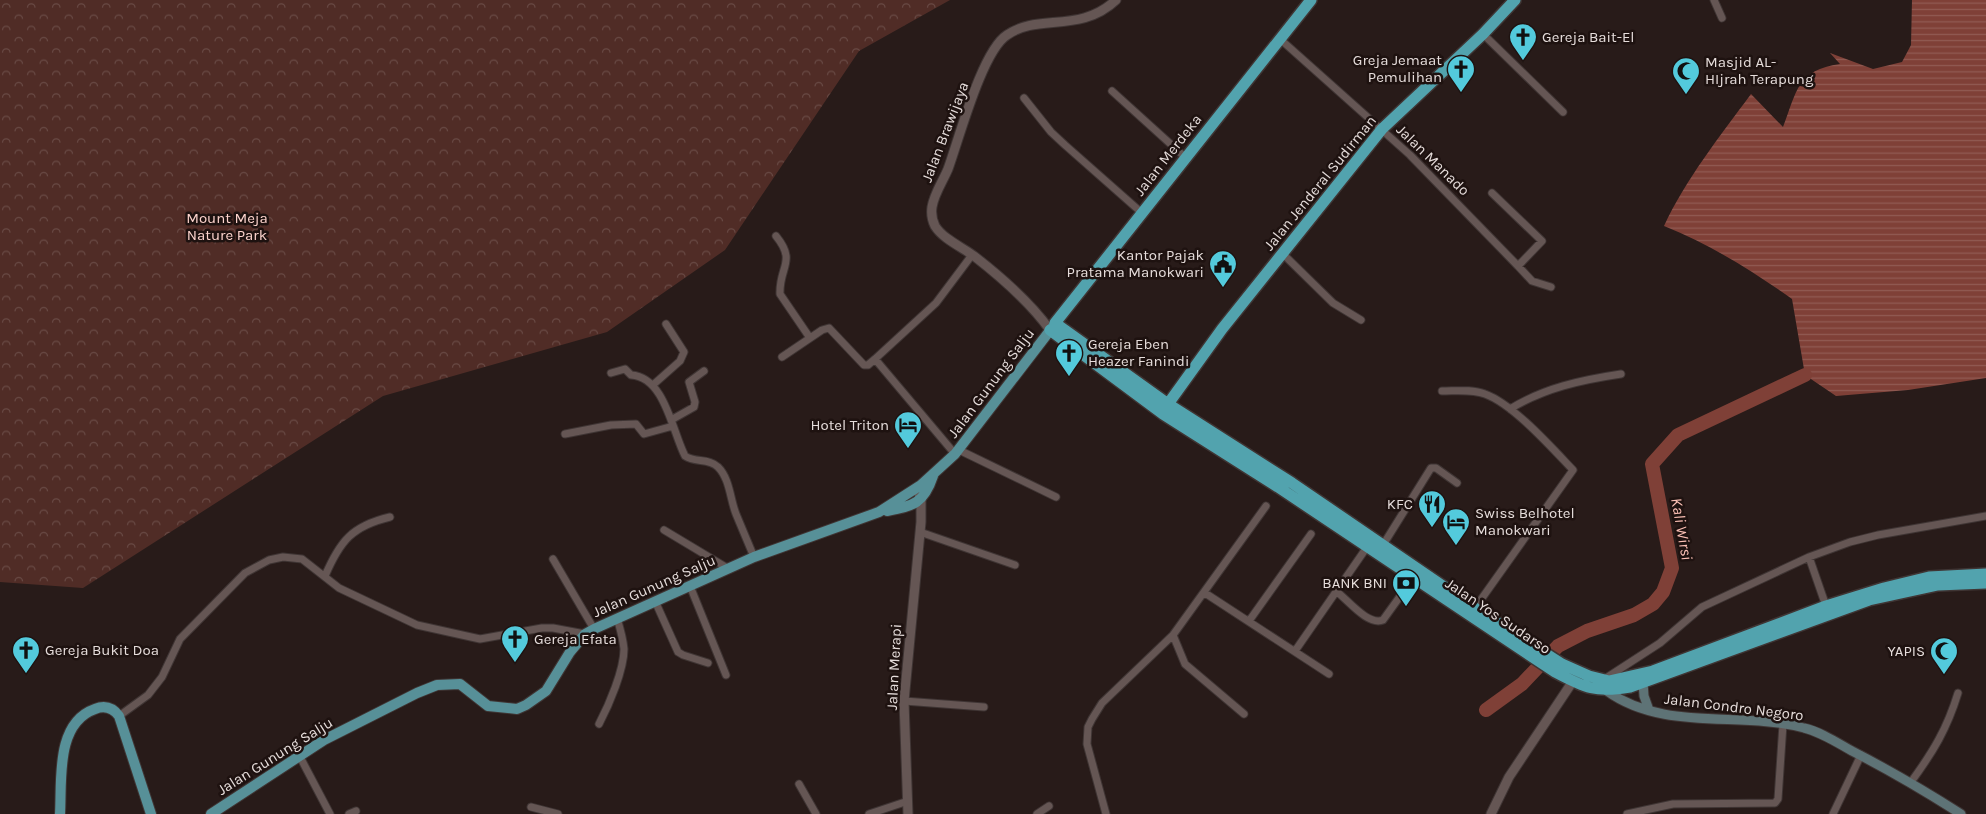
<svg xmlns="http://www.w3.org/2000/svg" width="1986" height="814" viewBox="0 0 1986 814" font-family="Karla,sans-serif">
<defs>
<pattern id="park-crowns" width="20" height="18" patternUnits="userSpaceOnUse" patternTransform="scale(1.25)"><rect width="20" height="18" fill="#502c26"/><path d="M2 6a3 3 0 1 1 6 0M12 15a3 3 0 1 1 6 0" fill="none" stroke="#694a45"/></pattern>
<pattern id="water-rules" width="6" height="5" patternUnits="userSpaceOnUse" patternTransform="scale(1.25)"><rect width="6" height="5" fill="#7f4037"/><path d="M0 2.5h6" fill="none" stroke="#915b53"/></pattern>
</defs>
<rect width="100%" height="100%" fill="#281b19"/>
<path fill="url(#park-crowns)" d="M0,0H950L859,51L725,250L607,332L383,396L83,588L0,582Z"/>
<path fill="url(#water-rules)" d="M1912,0H1986V378L1908,390L1836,396L1805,375L1792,299C1751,270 1711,245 1664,226C1686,179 1720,136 1751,94L1783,127C1797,91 1797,70 1840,64L1830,53L1873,69L1902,62L1911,45Z"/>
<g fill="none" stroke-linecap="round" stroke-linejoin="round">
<path stroke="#7f4037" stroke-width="14" d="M1486,710L1522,684L1558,646L1587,631L1634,615L1653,604L1663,592L1672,568L1652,464L1678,435L1805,375"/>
<g stroke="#3f3534" stroke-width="9">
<path id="minor" d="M1714,0L1722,18
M1483,34L1563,112
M1280,39L1410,155L1518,266L1542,241L1492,193
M1112,91L1186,158
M1024,98L1051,132L1065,145L1142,213
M776,236C797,262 779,266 780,294L810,338
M1282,253L1333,303L1361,320
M1518,266L1532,281L1551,287
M782,357L822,330L829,328L864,365H868L875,359L955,454
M875,359L936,303L972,255
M611,373L625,369L631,375C665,377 672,431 685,456C695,463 709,458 718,467C730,479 730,499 736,514C742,528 748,543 754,557
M654,384L680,361L684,352L666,324
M1442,391C1456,391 1472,389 1485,394C1513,404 1552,448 1573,470L1475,608
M1510,409C1544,388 1581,380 1621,374
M671,420L694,407L695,402L689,382L704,371
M565,434L611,425L636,424L644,434L673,426
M959,450L1056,497
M664,530L729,569
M920,532L1015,565
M1383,545L1431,468H1436L1457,483
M1809,557L1826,606
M553,559L594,629
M325,576C340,541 352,526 390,517
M690,586L726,675
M1336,591C1349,601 1368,626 1383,620L1414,577
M1205,593L1329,674
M655,601L678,652L683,655L708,663
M1249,621L1311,534
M1173,635L1185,664L1244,714
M1295,651L1367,547
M1603,680L1660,643L1702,607L1809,557L1850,542L1878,535L1986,516
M904,701L984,707
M119,716L148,695L162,677L180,639L245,573L269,560L283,557L302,559L339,588L417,625L480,639L542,628H553L585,634
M599,724C609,705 624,670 624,649C623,638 620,628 617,618
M299,755L330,814
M1911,782C1933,752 1947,729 1958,693
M799,784L816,814
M531,807L558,814
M349,814L356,811
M869,814L908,801
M1037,814L1049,806
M1106,814L1087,744L1088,727L1092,719L1102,703L1173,635L1266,506
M1627,814L1673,804L1775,803L1778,799L1783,724
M1833,814L1861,755"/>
</g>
<g stroke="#3f3534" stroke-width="11">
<path id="tertiary" d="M1050,330C1030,302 1001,277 974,256C962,247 943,239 935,226C932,220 931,214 932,207C934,194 943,181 948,169C959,139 982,51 1007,35C1038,13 1080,34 1116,0
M908,814L904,701L921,522V500L917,488
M1491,814L1509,777L1573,681"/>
</g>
<g stroke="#3f3534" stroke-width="11">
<path id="secondary" d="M1643,682L1644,696L1649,710
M1607,691C1664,732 1740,711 1804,728C1821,732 1836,742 1852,751C1889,770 1925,791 1961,814"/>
</g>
<g stroke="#3f3534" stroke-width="12">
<path id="primary" d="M887,511C914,506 924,503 933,476
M60,814C62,781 55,723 95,709C105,705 113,708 119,716L151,814
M211,814L324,740L417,693L437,685L460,684L488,706L517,709L526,705L546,691L570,652L585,634L594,629L754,557L879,512L921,485L955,454L1055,324"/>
</g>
<g stroke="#3f3534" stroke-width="14">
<path id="trunk" d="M1311,0L1055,323L1168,404L1292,483L1475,608L1562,664L1589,676L1609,681L1653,671L1826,606L1884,588L1929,577L1986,574
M1050,330L1163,414L1278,487L1555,672C1585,688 1596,693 1630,687L1869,600L1938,585L1986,583
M1168,404L1222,329L1382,129L1483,34L1515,0"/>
</g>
<use href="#minor" stroke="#655654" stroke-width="7"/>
<use href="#tertiary" stroke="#655654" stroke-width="9"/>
<use href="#secondary" stroke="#5e7376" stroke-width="9"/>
<use href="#primary" stroke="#579098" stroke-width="10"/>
<use href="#trunk" stroke="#52a3ae" stroke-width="11"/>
</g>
<defs>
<g id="church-pin" transform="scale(1.4375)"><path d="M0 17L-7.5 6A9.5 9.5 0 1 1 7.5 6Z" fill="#53cadc" stroke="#1e1210"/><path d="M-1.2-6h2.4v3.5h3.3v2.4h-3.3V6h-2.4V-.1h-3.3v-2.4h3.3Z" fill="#111"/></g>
<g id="mosque-pin" transform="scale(1.4375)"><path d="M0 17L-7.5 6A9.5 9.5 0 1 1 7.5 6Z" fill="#53cadc" stroke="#1e1210"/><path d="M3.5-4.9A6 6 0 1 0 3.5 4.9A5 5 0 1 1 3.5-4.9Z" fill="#111"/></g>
<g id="civic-pin" transform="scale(1.4375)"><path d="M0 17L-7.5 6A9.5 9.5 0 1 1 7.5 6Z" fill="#53cadc" stroke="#1e1210"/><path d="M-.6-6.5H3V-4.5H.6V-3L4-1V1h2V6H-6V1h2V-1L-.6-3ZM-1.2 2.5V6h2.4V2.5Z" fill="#111"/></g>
<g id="hotel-pin" transform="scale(1.4375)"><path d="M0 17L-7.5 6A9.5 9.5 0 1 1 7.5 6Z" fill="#53cadc" stroke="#1e1210"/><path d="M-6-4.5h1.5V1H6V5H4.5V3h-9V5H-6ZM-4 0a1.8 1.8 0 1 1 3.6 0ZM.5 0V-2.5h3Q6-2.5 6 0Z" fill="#111"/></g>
<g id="restaurant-pin" transform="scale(1.4375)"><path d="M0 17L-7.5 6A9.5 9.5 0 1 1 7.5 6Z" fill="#53cadc" stroke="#1e1210"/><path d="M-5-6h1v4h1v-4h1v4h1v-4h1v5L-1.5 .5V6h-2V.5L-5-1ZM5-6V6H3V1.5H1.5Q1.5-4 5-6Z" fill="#111"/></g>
<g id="bank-pin" transform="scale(1.4375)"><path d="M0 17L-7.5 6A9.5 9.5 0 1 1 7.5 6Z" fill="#53cadc" stroke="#1e1210"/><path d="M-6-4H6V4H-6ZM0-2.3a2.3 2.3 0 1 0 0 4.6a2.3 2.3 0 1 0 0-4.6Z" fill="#111"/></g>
</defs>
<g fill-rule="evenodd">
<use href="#church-pin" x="1523" y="37"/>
<use href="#church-pin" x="1461" y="69"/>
<use href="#mosque-pin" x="1686" y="71"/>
<use href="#civic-pin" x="1223" y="264"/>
<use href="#church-pin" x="1069" y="353"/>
<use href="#hotel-pin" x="908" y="425"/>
<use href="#restaurant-pin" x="1432" y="504"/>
<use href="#hotel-pin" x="1456" y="522"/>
<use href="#bank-pin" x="1406" y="583"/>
<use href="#church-pin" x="515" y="639"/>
<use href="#church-pin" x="26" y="650"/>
<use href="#mosque-pin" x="1944" y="651"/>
</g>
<g text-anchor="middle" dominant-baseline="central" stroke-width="5" stroke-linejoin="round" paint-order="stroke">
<g font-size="15" fill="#e6dddb" stroke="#1e1210" text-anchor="start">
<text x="1542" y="37">Gereja Bait-El</text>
<text x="1442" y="60" text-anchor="end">Greja Jemaat<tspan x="1442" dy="17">Pemulihan</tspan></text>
<text x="1705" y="62">Masjid AL-<tspan x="1705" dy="17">HIjrah Terapung</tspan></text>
<text x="1204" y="255" text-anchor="end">Kantor Pajak<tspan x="1204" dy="17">Pratama Manokwari</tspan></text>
<text x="1088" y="344">Gereja Eben<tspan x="1088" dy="17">Heazer Fanindi</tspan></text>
<text x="889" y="425" text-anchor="end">Hotel Triton</text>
<text x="1413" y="504" text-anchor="end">KFC</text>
<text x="1475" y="513">Swiss Belhotel<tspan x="1475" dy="17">Manokwari</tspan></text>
<text x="1387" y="583" text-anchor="end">BANK BNI</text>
<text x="534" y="639">Gereja Efata</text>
<text x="45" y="650">Gereja Bukit Doa</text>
<text x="1925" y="651" text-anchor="end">YAPIS</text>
</g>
<g font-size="15" fill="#e6dddb" stroke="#1e1210">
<text transform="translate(945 132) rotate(-69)">Jalan Brawijaya</text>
<text transform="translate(1168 155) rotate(-52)">Jalan Merdeka</text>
<text transform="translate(1433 160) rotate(44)">Jalan Manado</text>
<text transform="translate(1320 183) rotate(-51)">Jalan Jenderal Sudirman</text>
<text transform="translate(991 383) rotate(-53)">Jalan Gunung Salju</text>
<text transform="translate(654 586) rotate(-24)">Jalan Gunung Salju</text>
<text transform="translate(1498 616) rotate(34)">Jalan Yos Sudarso</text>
<text transform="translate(894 667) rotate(-87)">Jalan Merapi</text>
<text transform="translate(1734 707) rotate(7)">Jalan Condro Negoro</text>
<text transform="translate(275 756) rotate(-32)">Jalan Gunung Salju</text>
</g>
<g font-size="15" fill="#fdd4cd" stroke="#1e1210">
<text x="227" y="218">Mount Meja<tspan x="227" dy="17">Nature Park</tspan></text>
</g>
<g font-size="16" font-style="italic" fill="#fcc0b5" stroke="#1e1210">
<text transform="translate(1682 529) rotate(80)">Kali Wirsi</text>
</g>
</g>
</svg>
